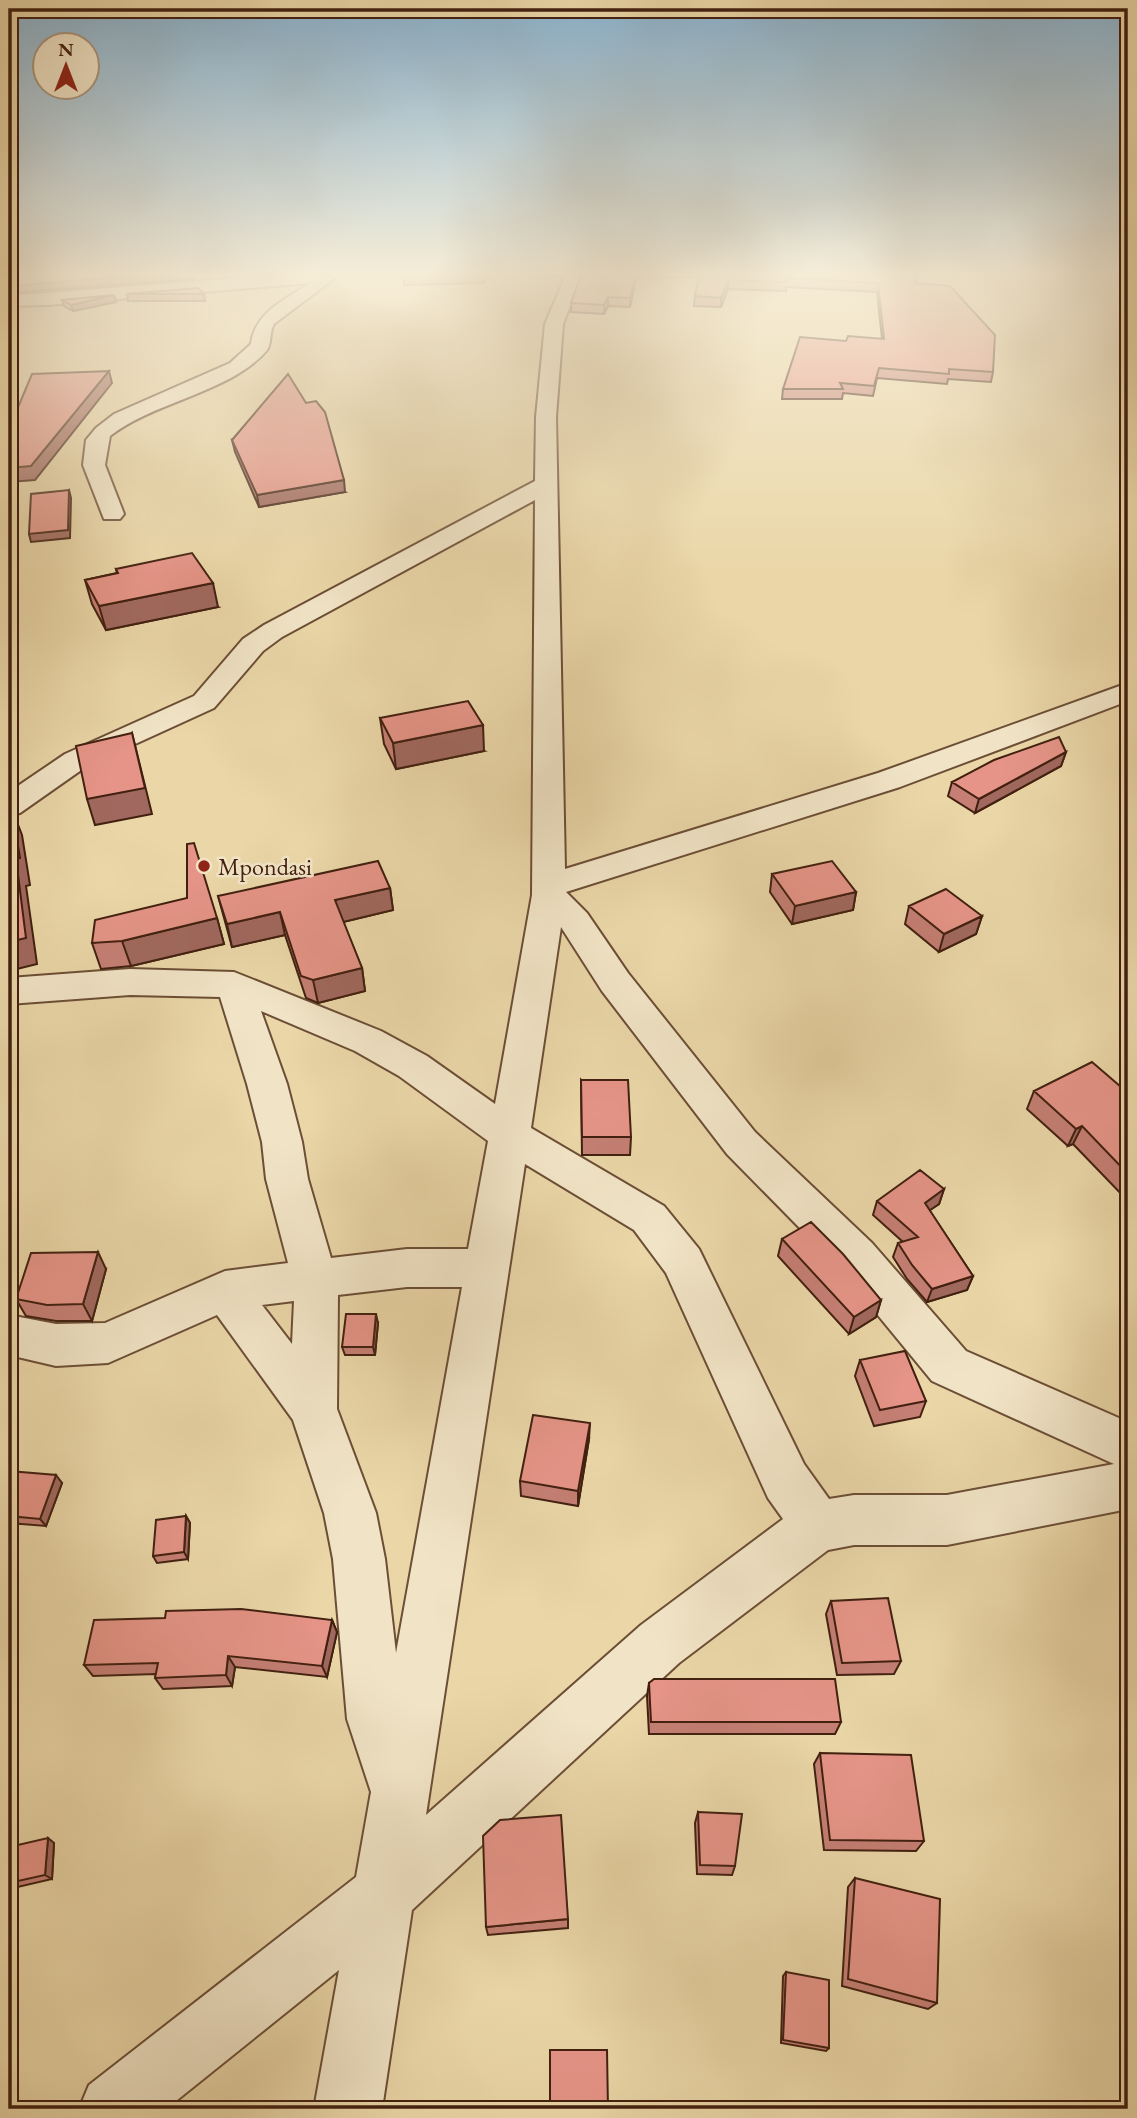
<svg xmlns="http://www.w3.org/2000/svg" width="1137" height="2118" viewBox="0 0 1137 2118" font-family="'EB Garamond',serif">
<rect width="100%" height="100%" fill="#ead6a7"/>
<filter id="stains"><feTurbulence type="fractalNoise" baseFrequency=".00286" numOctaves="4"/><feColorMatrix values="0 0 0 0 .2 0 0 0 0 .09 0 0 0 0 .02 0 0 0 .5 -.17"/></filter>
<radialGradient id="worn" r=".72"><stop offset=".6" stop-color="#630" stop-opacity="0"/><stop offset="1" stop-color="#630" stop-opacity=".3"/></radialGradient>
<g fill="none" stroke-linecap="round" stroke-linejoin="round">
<g stroke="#6c4e36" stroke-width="4">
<path id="minor" d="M274,275H339L274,324C269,332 272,343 267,350C232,392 155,401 110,436L105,465L124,514L120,519H104L83,465L86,440L96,428L114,414L230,363L251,344C255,312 285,300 310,283L49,305L9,306V296Z
M566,275H582L563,324L556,417L565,869L878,773L1128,683V701L900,787L566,892L587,913L628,973L755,1132L872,1243L966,1351L1128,1422V1509L947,1545H854L828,1550L679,1663L412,1910L382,2109H314L339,1970L166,2109H79L89,2085L356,1877L371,1792L347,1719L333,1559L324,1513L293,1420L217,1315L108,1363L56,1366L9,1355V1315L56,1324L105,1323L225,1271L288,1263L266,1179L262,1142L247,1084L220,997L130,995L9,1004V978L130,969L234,972L381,1031L427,1056L495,1104L532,895L535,500L282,637L263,651L214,708L87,766L20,813L9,815V792L65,754L194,696L243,639L264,625L535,481L536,417L545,324ZM561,927L602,991L727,1154L840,1269L932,1381L1114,1464L947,1495H854L829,1499L804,1464L699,1249L664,1206L531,1128ZM261,1011L355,1051L399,1076L488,1141L468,1249H407L331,1258L308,1179L302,1142L287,1084ZM525,1164L634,1230L666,1273L768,1498L783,1519L641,1625L426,1815ZM407,1287H462L396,1653L385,1559L376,1513L337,1409L338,1295ZM294,1301L292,1344L262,1305Z"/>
</g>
<use href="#minor" fill="#f1e4c6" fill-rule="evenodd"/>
</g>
<path fill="#c57f74" stroke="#422010" stroke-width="2" d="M398,275H487L484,283L404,285V277L398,278Z
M506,275H564L562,277Z
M581,275H917L916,283L993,372L991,382L948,379L947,384L877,378L873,396L843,393L842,399H782L783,389L846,341L882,339L877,292L786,287V291L728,289L721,307L694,306L695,296L699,277L636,279L630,307L608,306L604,314L571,312V303Z
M127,294H204L205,301H128Z
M62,300L116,302L73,311L64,306Z
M232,440L345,492L259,507L235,452Z
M116,569L218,607L106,630L92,604L85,580L117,573Z
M380,718L484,751L396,769L384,744Z
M1066,752L1061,766L975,813L948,796L952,782Z
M772,874L856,892L853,910L792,924L770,892Z
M390,888L393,910L343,922L362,968L365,991L318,1003L306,998L285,935L232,947L218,896Z
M909,906L982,916L976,934L939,952L905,924Z
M217,918L224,944L131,966L101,969L92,943Z
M581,1080L631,1137L630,1155H582Z
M1034,1091L1128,1093V1201L1073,1144L1068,1146L1027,1109Z
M944,1189L939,1204L929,1210L973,1276L967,1290L927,1302L907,1279L893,1257L898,1243L903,1242L873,1215L877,1201Z
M782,1239L881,1300L876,1317L849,1334L778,1256Z
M106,1269L92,1321H56L26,1316L16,1299Z
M378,1323L375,1355H345L342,1347Z
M860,1360L926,1401L920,1417L874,1426L855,1376Z
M589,1439L578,1506L521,1496L520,1481Z
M9,1471L62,1483L46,1526L9,1523Z
M186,1516L190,1523L188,1559L157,1563L153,1556Z
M831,1601L901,1661L894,1674L837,1675L826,1614Z
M332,1620L337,1632L327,1677L235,1667L232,1686L163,1689L155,1678L156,1674L93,1676L84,1665Z
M649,1683L841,1722L835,1734H649L647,1696Z
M820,1753L924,1841L916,1851L824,1850L814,1764Z
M698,1812L735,1866L732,1875L697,1874L695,1823Z
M54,1843L52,1879L9,1889V1847Z
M855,1878L937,2003L928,2009L842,1986L848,1887Z
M568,1919V1928L488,1935L486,1927Z
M786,1972L829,2048L826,2051L781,2043L783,1976Z"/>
<path fill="#a0685e" stroke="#422010" stroke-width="2" d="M145,275H194L195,279L9,293V286Z
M635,275H636V279L630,307V298Z
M729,280L728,289L721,307V298Z
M114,295L116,302L73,311L71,305Z
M608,297V306L604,314V305Z
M109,371L112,383L35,480L9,482V468Z
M344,480L345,492L259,507L257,495Z
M69,490L71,498L70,538L31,542L29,534Z
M213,583L218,607L106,630L99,606Z
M483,725L484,751L396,769L393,743Z
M132,733L152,814L95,825L87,799Z
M1066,752L1061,766L975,813L979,799Z
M12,809L22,835L30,885L26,886L37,964L9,971V942L16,859Z
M390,888L393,910L339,923L335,900Z
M856,892L853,910L792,924L795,906Z
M280,912L285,935L232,947L227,924Z
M982,916L976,934L939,952L944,934Z
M217,918L224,944L131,966L122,941Z
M362,968L365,991L318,1003L313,980Z
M1082,1126L1073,1144L1068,1146L1076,1129Z
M944,1189L939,1204L920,1217L925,1203Z
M98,1252L106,1269L92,1321L83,1304Z
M973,1276L967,1290L927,1302L932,1289Z
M881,1300L876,1317L849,1334L854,1317Z
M376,1314L378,1323L375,1355L373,1347Z
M590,1423L589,1439L578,1506V1491Z
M56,1475L62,1483L46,1526L40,1519Z
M186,1516L190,1523L188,1559L184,1552Z
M332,1620L337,1632L327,1677L322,1666Z
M228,1656L235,1667L232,1686L226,1675Z
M48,1838L54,1843L52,1879L45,1875Z"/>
<path fill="#e59487" stroke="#422010" stroke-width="2" d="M9,275H145L9,286Z
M581,275H635L630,298L608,297L604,305L571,303Z
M699,275H917L916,283L950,286L995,335L993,372L949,369V374L879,368L874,386L840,383L843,389H783L800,337L846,341L848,336L884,339L878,283L787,278V282L729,280L721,298L695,296Z
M198,288L204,294H127Z
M114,295L71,305L62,300Z
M109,371L31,466L9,468V420L14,417L32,374Z
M288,374L306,403L316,401L325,412L344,480L257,495L232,440Z
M69,490L68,530L29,534L31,494Z
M192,553L213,583L99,606L85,580L118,573L116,569Z
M468,701L483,725L393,743L380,718Z
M132,733L145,788L87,799L76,746Z
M1059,737L1066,752L979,799L952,782L994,760Z
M12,809L20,858L16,859L26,938L9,942V810Z
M194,843L217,918L122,941L92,943L95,920L187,898V844Z
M378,861L390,888L335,900L362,968L313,980L301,976L280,912L227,924L218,896Z
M832,861L856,892L795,906L772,874Z
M946,889L982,916L944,934L909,906Z
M1092,1062L1128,1093V1102L1123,1104L1128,1110V1174L1082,1126L1076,1129L1034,1091Z
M581,1080H628L631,1137H582Z
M920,1170L944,1189L925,1203L973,1276L932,1289L912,1265L898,1243L918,1237L877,1201Z
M811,1222L843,1254L881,1300L854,1317L782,1239Z
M98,1252L83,1304L47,1305L16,1299L31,1253Z
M346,1314H376L373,1347H342Z
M905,1351L926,1401L880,1410L860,1360Z
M533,1415L590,1423L578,1491L520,1481Z
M9,1471L56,1475L40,1519L9,1516Z
M186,1516L184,1552L153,1556L156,1520Z
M888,1598L901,1661L842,1663L831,1601Z
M241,1609L332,1620L322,1666L228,1656L226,1675L155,1678L158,1663L84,1665L94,1620L165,1618L166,1611Z
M654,1679H835L841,1722H651L649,1683Z
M820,1753L911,1755L924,1841L830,1840Z
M698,1812L742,1814L735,1866L700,1865Z
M561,1815L568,1919L486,1927L483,1836L500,1820Z
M48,1838L45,1875L9,1883V1847Z
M855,1878L940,1899L937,2003L848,1979Z
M786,1972L829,1980V2048L783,2040Z
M550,2050H607L608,2109H550Z"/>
<linearGradient id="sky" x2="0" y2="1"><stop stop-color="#8ab5d3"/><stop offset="0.48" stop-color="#f6edd7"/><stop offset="1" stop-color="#f6edd7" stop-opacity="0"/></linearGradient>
<rect width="1137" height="572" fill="url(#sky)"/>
<circle fill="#8f2418" stroke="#f1e4c6" stroke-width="2.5" cx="204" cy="866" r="7"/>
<g text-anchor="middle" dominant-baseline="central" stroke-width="5" stroke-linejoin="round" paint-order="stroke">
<g font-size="24" fill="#422010" stroke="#f1e4c6" text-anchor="start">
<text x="218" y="866">Mpondasi</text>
</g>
</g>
<rect width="1137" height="2118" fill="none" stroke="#ead6a7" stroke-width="35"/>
<rect x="10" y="10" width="1116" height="2097" fill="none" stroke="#422010" stroke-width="3.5"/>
<rect x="18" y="18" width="1102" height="2083" fill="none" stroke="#422010" stroke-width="2"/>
<g transform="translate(66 66)"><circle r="33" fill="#f1e4c6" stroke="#ab967d" stroke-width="2"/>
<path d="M0-5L12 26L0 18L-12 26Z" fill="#8f2418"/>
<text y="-10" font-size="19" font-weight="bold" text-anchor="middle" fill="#422010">N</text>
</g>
<rect width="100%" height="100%" filter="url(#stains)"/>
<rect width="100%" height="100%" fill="url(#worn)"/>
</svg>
